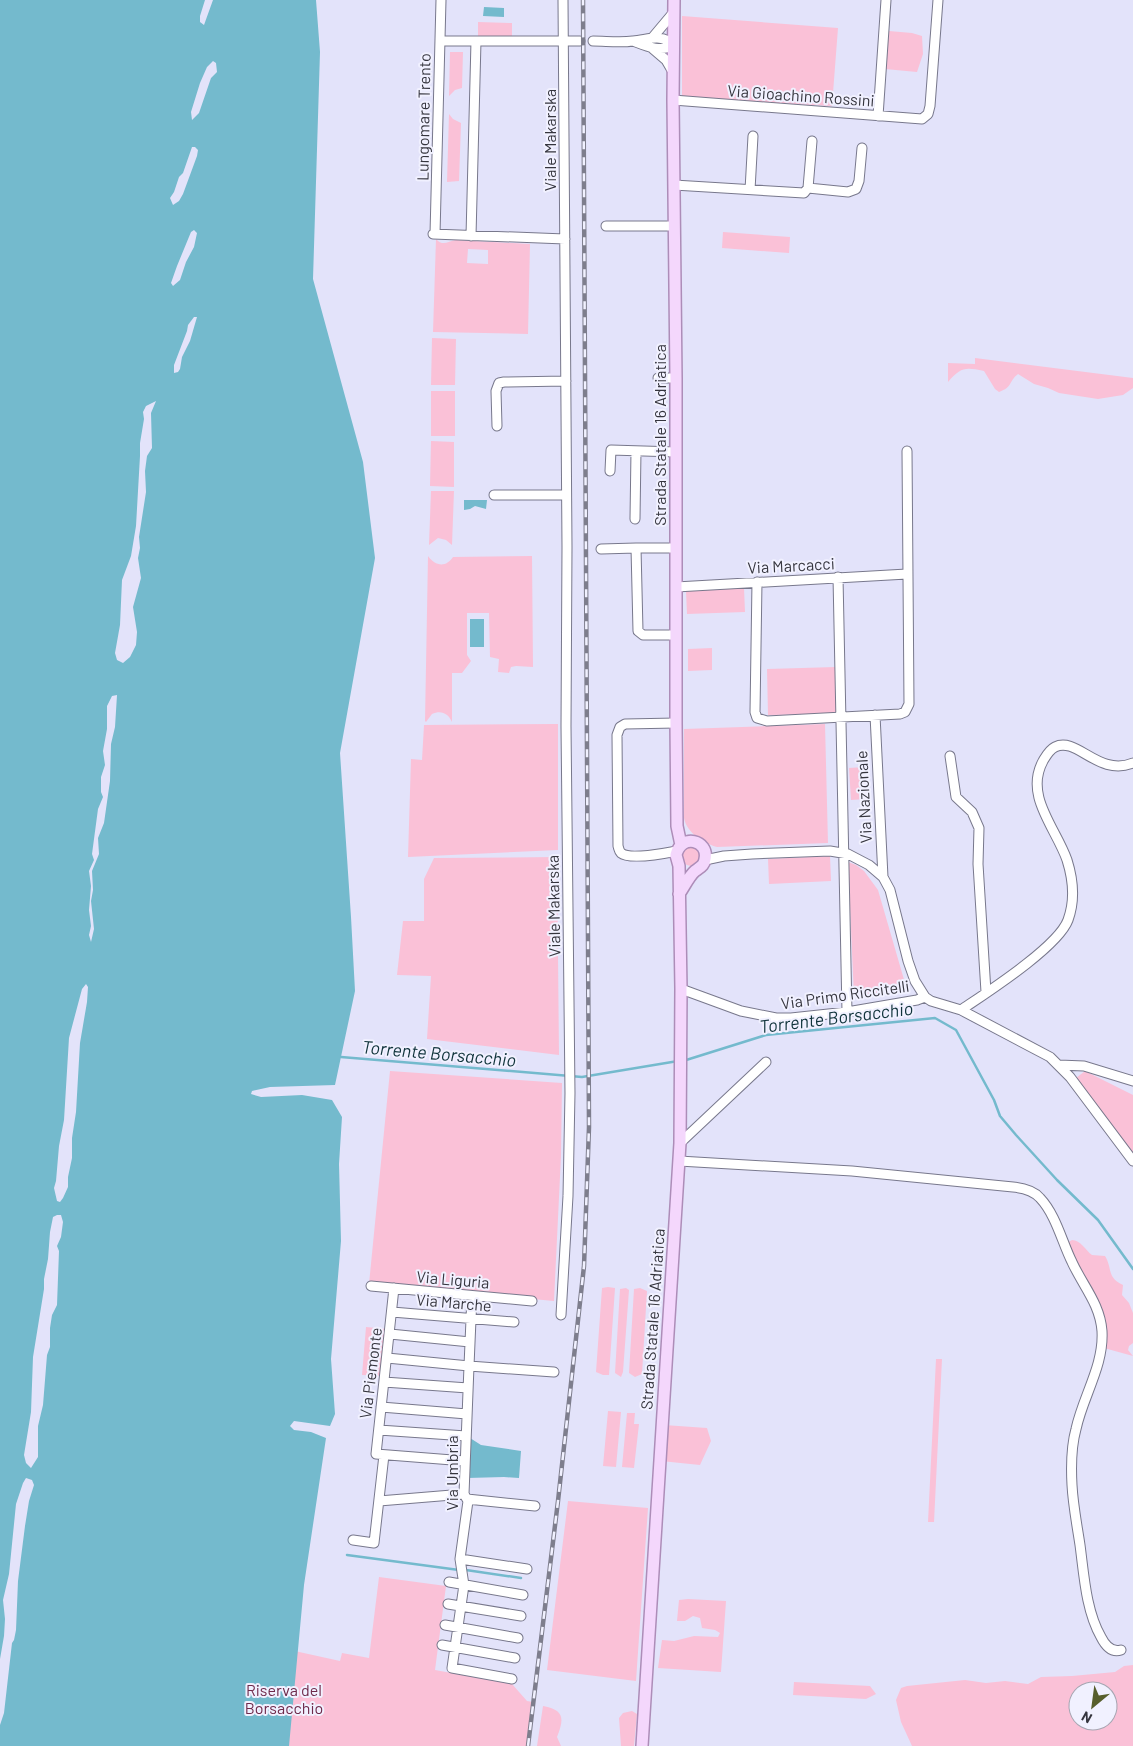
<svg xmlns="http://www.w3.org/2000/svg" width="1133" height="1746" viewBox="0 0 1133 1746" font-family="Barlow,sans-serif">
<rect width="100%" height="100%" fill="#e3e3fa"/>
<path fill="#fac1d7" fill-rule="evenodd" d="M682,16L838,28L832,106L682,98Z
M478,22L512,23V37H478Z
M889,31L912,33L922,36L923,54L917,72L885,69Z
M450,52H463L462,88L455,90L449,96Z
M449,114L453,119L461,123L459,181L447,182Z
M723,232L790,237L789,253L722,248Z
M436,239C443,247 448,241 456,240L530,244L528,334L433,332ZM468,249L488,250V264L467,263Z
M432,338L456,339L455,385H431Z
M975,358L1133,378V388L1123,395L1098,399L1059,393L1048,388L1034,384L1018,374C1008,382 1013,387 999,392L995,389L984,371C965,367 961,367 948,382V363L975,364Z
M431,391H455V436H431Z
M431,441L454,442V487L430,486Z
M431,491H454L452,545L446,540L438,538L429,545Z
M428,556C435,566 446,568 453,557L532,556L533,667L516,666L511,667L509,673L498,672L499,659L490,657L489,613H467V655L471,661L462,673H452V722C448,713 441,710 432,714L426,722L425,721Z
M744,588L745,612L687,614L686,591Z
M712,648V670L688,671V649Z
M836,667L837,714L768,715L767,669Z
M558,724V850L408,857L411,759L422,760L424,725Z
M825,724L828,843L717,847C703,843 687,833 684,818V729Z
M864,767L866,799L851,800L849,768Z
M681 856a10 10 0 1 1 20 0a10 10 0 1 1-20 0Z
M830,856L831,881L769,884L768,859Z
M557,857L559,1055L427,1039L431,976L397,975L403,921H424V879L434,858Z
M848,862L856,865L864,871L878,890L907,990L854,996Z
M390,1071L562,1083L561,1156L554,1301L369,1284Z
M1085,1071L1133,1095V1154L1076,1078Z
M1072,1240C1081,1240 1085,1250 1092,1255L1105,1256C1113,1269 1106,1277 1123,1285L1122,1295L1129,1303L1133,1313V1343L1129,1346L1128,1350L1133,1356L1104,1348V1329L1067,1243Z
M608,1287L615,1288L609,1375H603L596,1372L602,1288Z
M626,1288L629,1290L623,1372L621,1377L615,1373L620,1289Z
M640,1288L647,1291L642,1374L635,1377L629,1373L634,1289Z
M366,1327L386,1329L382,1376L362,1375Z
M936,1359H942L934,1522H928Z
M608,1411L621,1412L616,1467L603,1466Z
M627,1413H635L634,1424H639L634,1468L622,1467Z
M664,1425L707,1428L711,1441L700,1465L661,1461Z
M568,1501L648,1508L636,1681L547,1670Z
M379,1577L446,1586L435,1670L512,1684L527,1701L533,1702L527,1746H231L240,1639L340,1661L342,1653L369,1658Z
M688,1599L726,1601L721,1672L658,1668L662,1640L674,1641L694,1636L718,1637L720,1633L715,1630L702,1628L700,1618L693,1616L685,1621H677L679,1600Z
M1133,1665V1746H912L901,1722L896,1700L901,1688L907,1686L965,1680L986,1683L1005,1681L1028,1684L1041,1677L1072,1676L1115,1672L1124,1666ZM1078,1691H1108V1721H1078Z
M794,1682L870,1686L876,1694L866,1699L793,1695Z
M543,1706C565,1710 564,1719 557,1737L561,1746H537Z
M632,1711L637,1714L634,1746H621L619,1718L623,1713Z"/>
<path fill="#74bacd" d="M0,0H316L320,52L313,279L363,462L375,558L340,753L351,917L355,991L335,1085L270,1087L252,1091L251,1094L261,1097L302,1095L332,1100L342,1117L339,1164L341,1241L331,1359L335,1414L330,1426L294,1421L290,1426L294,1430L311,1432L326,1438L304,1585L289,1746H0Z
M484,7L504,8V17L483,16Z
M464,500H487L486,509L475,506L470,509L464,510Z
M470,619H484V647H470Z
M470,1438L481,1445L521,1451L519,1478L504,1477L467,1478Z"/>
<path fill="#e3e3fa" d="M205,0H213L204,25L200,22V16Z
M213,61L216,63L217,72L211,78L199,113L192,120L191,112L200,83L207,67Z
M192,147H195L198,150L197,156L183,194L179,201L173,205L170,198L174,192L179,177L183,173Z
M194,230L197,233L194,247L186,262L180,280L173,286L171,283L177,266L191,232Z
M194,317H197L190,341L182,357L180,369L178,372L174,373V365L187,331L188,325Z
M156,401L151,413L152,448L147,456L145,471L146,492L139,537L140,548L138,558L141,578L133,607L137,632L136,645L130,657L123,663L117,660L115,653L120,625L122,580L131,556L136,526L140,456V443L144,419L143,412L146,406Z
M117,695L115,727L111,744L110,781L104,823L98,838L99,854L92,871L93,890L91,901L94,929L91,942L89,935L91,926L89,910L91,886L89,871L94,860L92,854L98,809L103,797L101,792V777L105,765L103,751L107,729V706L112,696Z
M86,984L88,987L87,1002L80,1043L76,1112L72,1138V1158L68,1177V1187L63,1198L60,1202L57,1201L54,1188L56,1181L59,1146L64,1120L69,1038L82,989Z
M57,1215H61L63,1222L61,1237L57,1246L59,1251L57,1305L52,1315L50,1328V1347L47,1355L43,1405L38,1426V1457L31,1468L26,1463L24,1455L31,1412L33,1357L44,1289V1279L48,1259L50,1232L53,1217Z
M26,1478L32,1480L34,1485L29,1501L25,1526L18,1581L16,1630L14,1640L12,1643L4,1713L0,1725V1659L4,1636L5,1619L3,1600L9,1574L16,1504L23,1483Z"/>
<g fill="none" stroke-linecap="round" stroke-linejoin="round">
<path stroke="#74bacd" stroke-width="2.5" d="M341,1057L582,1077L678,1061
M683,1061L766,1035L935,1018L956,1030L994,1100L1000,1116L1016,1135L1057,1180L1098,1220L1133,1269
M347,1555L459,1570
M466,1570L521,1578"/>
<g stroke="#78788c" stroke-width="11">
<path id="minor" d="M653,37L674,12
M440,41H580
M593,41C606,41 620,43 633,41C648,40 661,33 674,45C661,53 646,46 633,41
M652,48L666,60L673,72
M673,100L922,119L928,114L930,106L938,0
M878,116L886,0
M674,185L804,193L808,188L812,141
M808,188L848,192L856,189L859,181L862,148
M750,190L753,136
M606,226H674
M433,234L565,239
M435,234L441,0
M471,236L476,41
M658,378H676
M497,426L496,391L499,383L504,382L566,381
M610,471L611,450L676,452
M494,495H566
M635,519L636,451
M601,549L636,548
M838,577L847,1012
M757,582L755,712L757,718L767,721L900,714L905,712L909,704L907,451
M676,587L907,574
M676,635H643L638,631L636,548H676
M875,715L883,877
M676,723L625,724L620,727L617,735L618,846C619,849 619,851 621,853C629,860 667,853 677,851
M950,756L956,797L972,812L979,828L978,864L986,992
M705,860L724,856L752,854L830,851L848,854L869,865L883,877L890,890L908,961L915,981L925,997L931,1001L961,1010L1050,1057L1070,1077L1133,1161
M681,989L741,1011L776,1018H791L847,1012L917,1000L925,997
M961,1010C986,993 1058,947 1068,920C1075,901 1073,879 1067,860C1056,828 1024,796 1043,761C1046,756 1049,750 1055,747C1077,736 1098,777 1133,763
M1059,1065L1084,1066L1133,1081
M680,1143L766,1062
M679,1161L852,1171L1013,1187C1023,1188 1033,1190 1040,1198C1056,1215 1062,1242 1072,1262C1083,1286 1100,1304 1102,1331C1104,1366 1083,1396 1076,1429C1071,1447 1071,1467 1072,1485C1073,1505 1077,1525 1080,1545C1084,1575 1086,1611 1101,1637C1105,1645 1111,1653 1121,1650
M371,1286L532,1301
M394,1288L376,1454L465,1461
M392,1312L514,1322
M561,1315L568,1196L570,1093L566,726L567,547L563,0
M390,1334L470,1342
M387,1358L469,1366L472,1296
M384,1382L468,1388
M381,1407L467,1414
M379,1430L466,1436
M467,1499L535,1506
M379,1501L464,1494
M353,1540L374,1543L384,1455
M460,1559L527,1569
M449,1582L523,1595
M448,1604L521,1616
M445,1625L518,1638
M442,1645L515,1658
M512,1679L452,1668L464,1585L460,1559L468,1501L464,1494L469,1366L554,1372"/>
</g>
<g stroke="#ad8db8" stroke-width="14">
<path id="major" d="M674,0L673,100L676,378V723L677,826L681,845
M642,1746L680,1143L681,989L679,866L676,855C681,833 709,840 705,859C704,866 700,867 695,871C689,876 684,887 679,894"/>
</g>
<use href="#minor" stroke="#fff" stroke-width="9"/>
<use href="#major" stroke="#f4d7fc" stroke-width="11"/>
<g stroke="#7e7e8d" stroke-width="4.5">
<path id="rail" d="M528,1746L558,1501L584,1266L589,1127L583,0"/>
</g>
<use href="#rail" stroke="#f1f1ff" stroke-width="2.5" stroke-dasharray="8" stroke-linecap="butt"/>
</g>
<g text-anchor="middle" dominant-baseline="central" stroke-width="4" stroke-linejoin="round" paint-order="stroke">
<g font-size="16" fill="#35353e" stroke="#f1f1ff">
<text transform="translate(801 95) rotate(4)">Via Gioachino Rossini</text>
<text transform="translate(423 117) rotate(-89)">Lungomare Trento</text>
<text transform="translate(549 140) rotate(-90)">Viale Makarska</text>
<text transform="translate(659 435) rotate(-90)">Strada Statale 16 Adriatica</text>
<text transform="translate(791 565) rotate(-3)">Via Marcacci</text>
<text transform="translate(863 797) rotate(-93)">Via Nazionale</text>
<text transform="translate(553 906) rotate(-91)">Viale Makarska</text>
<text transform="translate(845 994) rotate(-8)">Via Primo Riccitelli</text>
<text transform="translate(453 1279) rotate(5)">Via Liguria</text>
<text transform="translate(454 1302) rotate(5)">Via Marche</text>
<text transform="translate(652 1319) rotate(-86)">Strada Statale 16 Adriatica</text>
<text transform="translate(370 1373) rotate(-83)">Via Piemonte</text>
<text transform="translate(451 1473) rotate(-90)">Via Umbria</text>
</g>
<g font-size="16" fill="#6f2a4b" stroke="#f1f1ff">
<text x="284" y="1689">Riserva del<tspan x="284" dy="18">Borsacchio</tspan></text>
</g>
<g font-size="18" font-style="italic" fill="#10333b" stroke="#f1f1ff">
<text transform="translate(836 1017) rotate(-7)">Torrente Borsacchio</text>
<text transform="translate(439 1053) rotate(5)">Torrente Borsacchio</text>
</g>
</g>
<g transform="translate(1093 1706) rotate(209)"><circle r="24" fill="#f1f1ff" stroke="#a6a6b2"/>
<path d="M0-4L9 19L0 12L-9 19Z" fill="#575e2c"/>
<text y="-8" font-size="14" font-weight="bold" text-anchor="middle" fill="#35353e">N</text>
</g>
</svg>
